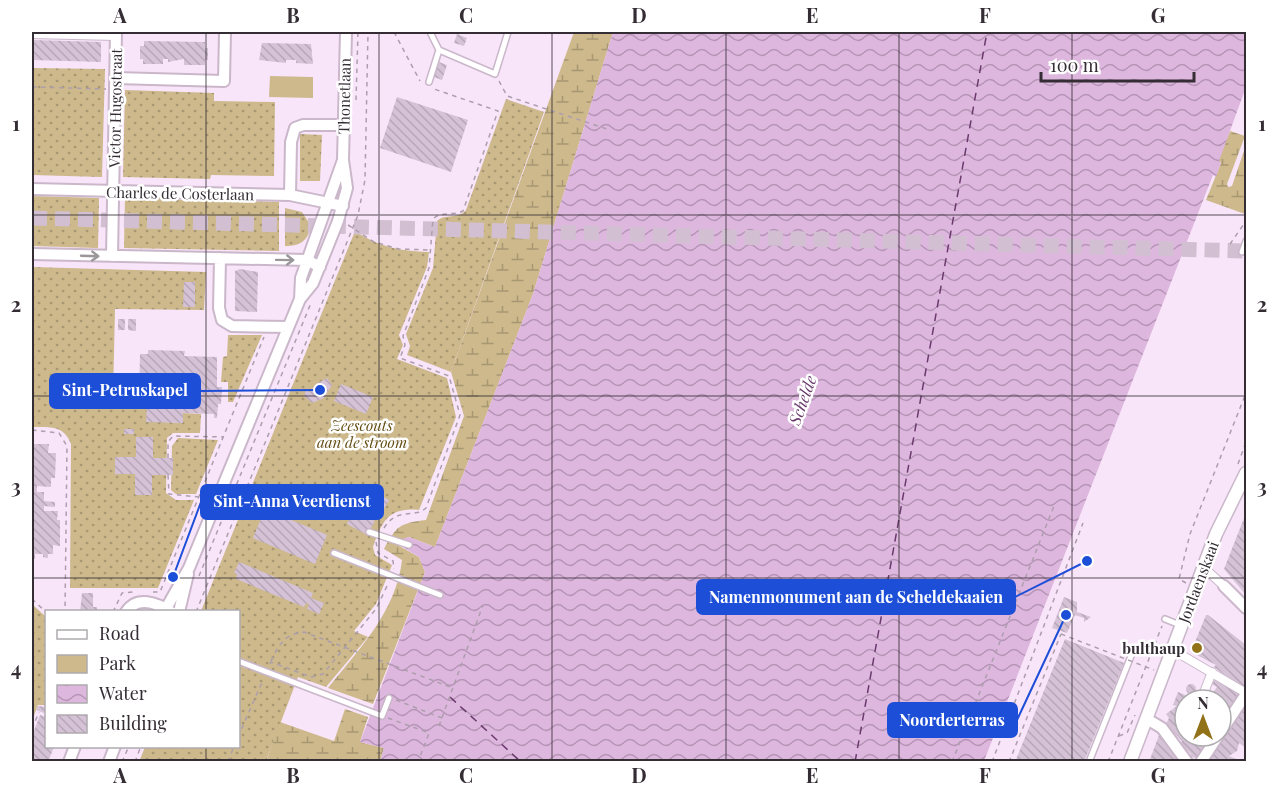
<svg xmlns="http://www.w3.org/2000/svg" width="1278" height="793" viewBox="0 0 1278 793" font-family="'Playfair Display',serif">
<defs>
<pattern id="green-dots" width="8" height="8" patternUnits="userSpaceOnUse" patternTransform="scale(1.5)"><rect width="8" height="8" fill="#cdb98b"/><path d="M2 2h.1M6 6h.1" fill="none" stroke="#a79772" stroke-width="1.8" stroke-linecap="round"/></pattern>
<pattern id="wetland-marsh" width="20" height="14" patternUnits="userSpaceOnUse" patternTransform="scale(1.5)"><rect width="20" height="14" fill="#cdb98b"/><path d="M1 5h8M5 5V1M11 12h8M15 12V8" fill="none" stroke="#a79772"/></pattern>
<pattern id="water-waves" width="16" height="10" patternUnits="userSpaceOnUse" patternTransform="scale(1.5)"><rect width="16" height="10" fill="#deb7df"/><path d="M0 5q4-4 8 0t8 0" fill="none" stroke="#b595b6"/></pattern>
<pattern id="building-back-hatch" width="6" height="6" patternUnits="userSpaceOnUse" patternTransform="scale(1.5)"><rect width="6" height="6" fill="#d5c2d6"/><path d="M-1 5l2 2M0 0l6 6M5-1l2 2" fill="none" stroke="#b7a7b8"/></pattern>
</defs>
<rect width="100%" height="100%" fill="#f9e5f9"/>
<path fill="url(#green-dots)" d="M32,68L105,69L102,177L32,175Z
M125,90L214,93V101L275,102L274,176L211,175L210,179L123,177Z
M506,99L544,112L451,372L407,355L410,346L406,334L433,268L437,221C445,213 458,220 466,210Z
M300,134L322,135L320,181H300Z
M32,196L99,198L98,248L32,246Z
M125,198L279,202V251L124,248Z
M285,208L302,212L311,226C308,241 300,246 285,246Z
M355,231C379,247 400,251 429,252L427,267L399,335L403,345L397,359L447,378L456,417L419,510C389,507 382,521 373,547L375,555L392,565L376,604L354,631L368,637L326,687L298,677L266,761L139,762L145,747L238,746V612L201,611Z
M32,267L206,272L204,310L115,309L113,396H139V402H147V421L183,423V413L201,414L200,433H173L167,438L166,493L176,500H194L158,588H70L71,444C64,425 50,427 32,427Z
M228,335H262L233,402H228V382H221L223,357L227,356Z
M178,438L218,440L196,494H176L171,490L172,446Z
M32,604L46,617V705H38L32,721Z"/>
<path fill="url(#wetland-marsh)" d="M574,32H613L533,294L435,547L409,537L394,543L419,557L425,572L373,704L328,688C359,649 396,612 402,560L384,549C396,526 400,523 426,520L464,416L451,372Z
M1230,131L1245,136L1227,184L1228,187L1232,186L1246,145L1245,214L1206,200L1221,163L1218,161Z
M345,709L368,717L360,742L384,748L380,761L266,762L280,722L334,741Z"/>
<path fill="#cdb98b" d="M270,76L313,77V98L269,97Z"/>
<path fill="url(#water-waves)" d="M613,32H1246V87L1219,161L1221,162L1216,177L1213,175L984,761L380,762L384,748L360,742L425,572L419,557L394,542L409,537L435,547L533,294Z"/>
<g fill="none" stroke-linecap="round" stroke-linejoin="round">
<path stroke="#6a3a6c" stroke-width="1.5" stroke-dasharray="8 6" stroke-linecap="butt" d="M450,697L521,762
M855,762L987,32"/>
</g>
<path fill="url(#building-back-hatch)" d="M457,34L467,38L464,46L454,43Z
M32,40L101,42V62L32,60Z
M144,41L205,42V48H208V60H205V65H184V59L168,62V59H163V64H143V59H140V46H144Z
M262,43L311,44L313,64L296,63V60H286V63L259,60Z
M439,62L447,65L442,80L434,77Z
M397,97L468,120L451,172L380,148Z
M240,269L258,272L257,312L235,311V271Z
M184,282H195V307H183Z
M118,319H125V330H118Z
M128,319H136V331L128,330Z
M148,350L185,351L184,356L217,357V387H222L221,404H218L217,418H214V414L183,413V423L146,422L147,403L139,402L140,354H148Z
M327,378L332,385L324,398L312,403L304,396L306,390L310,392L316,384Z
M341,384L373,397L366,414L334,401Z
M124,429H134V434H124Z
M136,437H153V458H173V475H152V495H135V474H115V457H136Z
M32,444H49L48,453H56L55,478H51V487L37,486V492H44V501L55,502V507L44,506V511H58L57,520H60V546L53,545V554H48V558L43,557V554H35V559H32Z
M364,487L389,500L384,509L358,498Z
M265,509L327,535L315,564L253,538Z
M354,510L375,521L367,535L347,524Z
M1246,513V595L1224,569Z
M239,562L313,593L311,598L324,603L319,614L307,609L309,604L306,603L304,607L236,579L237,574L234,573Z
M82,593H93V607H97V611L80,612Z
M1064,597L1077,602V612L1091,617L1084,622V618L1075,615L1067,633L1052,628Z
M1206,615H1208L1246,645V684L1221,721V700L1212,694L1217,687L1212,684L1217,676L1226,682L1229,678L1214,667L1216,665L1191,652Z
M1065,639L1124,663L1084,762H1015Z
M1186 689a5 5 0 1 1 10 0a5 5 0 1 1-10 0Z
M1178,692L1197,700H1185V736L1192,740L1195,736H1213L1198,759L1189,756L1191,754L1180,744L1182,741L1166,724L1169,718L1166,714L1177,706L1173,705Z
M38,706L46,707L44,713L36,710Z
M1244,706L1246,708V748L1239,743L1237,751L1229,756L1243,762H1206Z
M40,715L46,717V747H54L48,762H32V736Z
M1159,735L1171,749L1178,762H1149Z"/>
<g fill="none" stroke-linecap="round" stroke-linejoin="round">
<path stroke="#d2c0d2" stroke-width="15" stroke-dasharray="15 8" stroke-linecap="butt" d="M32,218L1246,251"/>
<g stroke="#cab7ca" stroke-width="8">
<path id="service" d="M430,32L439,50L495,74L508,32
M429,82L439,50
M1242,252L1246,241
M369,532L409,545
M334,553L440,595
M1165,619L1180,625
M238,661L382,716L389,698
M1089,762L1133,651"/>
</g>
<g stroke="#cab7ca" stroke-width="10">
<path id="pedestrian" d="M32,34L116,36
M1203,567L1224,586
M1173,650L1246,693
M1201,700L1212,672"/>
</g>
<g stroke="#cab7ca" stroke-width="14">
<path id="minor" d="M115,78L224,81L225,32
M32,189L290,195L343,206
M290,195L291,142L295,128L303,125H344
M32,254L307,260L320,267
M112,256L116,32
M220,258L219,308L222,320L232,326L288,327
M300,299L301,278L343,160
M1224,586L1246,608
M126,612C137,595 157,603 171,612
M164,612L189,568L300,299L313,283L338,221L347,188L343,160L346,32
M179,612L188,574
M1147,719L1162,728L1187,762
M1221,732L1246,694
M69,762L75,746
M109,762L115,746
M1201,762L1218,736"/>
</g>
<g stroke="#cab7ca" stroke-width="15">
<path id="tertiary" d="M1130,762L1216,534L1246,473"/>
</g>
<path stroke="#ad9ead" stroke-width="1.5" stroke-dasharray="4.5 4.5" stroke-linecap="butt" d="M394,32L420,81
M499,81L507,96L607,129
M32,87L106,89
M356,100L358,32
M348,225L374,242L399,249L431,250
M1230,244L1246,221
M32,430L59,433L67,446L65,612
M168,458V442L173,436L223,437
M1238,464L1246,442
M168,475L169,494L199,497
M384,528C394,512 405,515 421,512L426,508L460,415L449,376L400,358L405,345L403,336L429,268L433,219C441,211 453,216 463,211L498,111L434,89
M376,542L378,553L393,561L394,569
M199,576L311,303
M1186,583L1179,579L1190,534L1246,393
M153,592H160L264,337
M32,599L46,612
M113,612L122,593L133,592
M196,612L358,215L365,180L368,32
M271,661C279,645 284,634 304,632L453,688
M270,664L271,662L311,677L323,674L376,609L389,582
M396,700L442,718
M388,718L429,733L418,762
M439,726L483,605
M32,729L39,712
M1119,736L1127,733L1135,715
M1190,736L1191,739
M238,737L263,680
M122,762L129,746
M135,762L141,746
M228,762L234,746
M952,762L1054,506
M992,762L1083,523
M1009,762L1061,634
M1108,762L1162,626"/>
<use href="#service" stroke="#fff" stroke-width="5"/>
<use href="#pedestrian" stroke="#fff" stroke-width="8"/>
<use href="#minor" stroke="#fff" stroke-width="10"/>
<use href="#tertiary" stroke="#fff" stroke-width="12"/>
<path stroke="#ad9ead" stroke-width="1.5" stroke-dasharray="4.5 4.5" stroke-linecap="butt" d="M1061,634L1154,670"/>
</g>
<defs><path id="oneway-shaft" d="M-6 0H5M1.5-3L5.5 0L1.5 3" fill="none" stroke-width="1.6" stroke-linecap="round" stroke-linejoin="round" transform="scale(1.5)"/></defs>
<g stroke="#9a969a">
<use href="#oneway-shaft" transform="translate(90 256) rotate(2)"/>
<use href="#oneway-shaft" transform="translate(285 260) rotate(1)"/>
</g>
<path fill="none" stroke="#342d34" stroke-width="1.5" stroke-opacity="0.55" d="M206,32V612M379,32V762M552,32V762M726,32V762M899,32V762M1072,32V762M32,215H1246M32,396H1246M32,578H1246M206,746V762"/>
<circle fill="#927219" stroke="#fff" stroke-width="2" cx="1197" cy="648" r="6"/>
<g text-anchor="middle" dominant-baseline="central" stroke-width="5" stroke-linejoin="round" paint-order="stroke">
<g font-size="15" fill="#342d34" stroke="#fff">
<text transform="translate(344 96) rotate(-89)">Thonetlaan</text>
<text transform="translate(115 108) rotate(-89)">Victor Hugostraat</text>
<text transform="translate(180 193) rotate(1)">Charles de Costerlaan</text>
<text transform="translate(1198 582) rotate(-69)">Jordaenskaai</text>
</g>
<g font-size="15" font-style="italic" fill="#634d13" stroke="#fff">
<text x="362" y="425">Zeescouts<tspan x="362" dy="17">aan de stroom</tspan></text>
</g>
<g font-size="15" font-weight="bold" fill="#342d34" stroke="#fff" text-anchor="end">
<text x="1185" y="648">bulthaup</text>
</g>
<g font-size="16" font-style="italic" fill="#6a3a6c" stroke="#fff">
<text transform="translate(802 400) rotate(-70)">Schelde</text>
</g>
</g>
<path fill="none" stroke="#1d4ed8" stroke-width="2" d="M320 390L200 391M173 577L201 502M1087 561L1015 597M1066 615L1017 720"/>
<g fill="#1d4ed8" stroke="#fff" stroke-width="2">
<circle cx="320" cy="390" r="6"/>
<circle cx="173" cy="577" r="6"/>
<circle cx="1087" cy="561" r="6"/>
<circle cx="1066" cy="615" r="6"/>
</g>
<g fill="#1d4ed8" stroke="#1d4ed8" stroke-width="2">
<rect x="50" y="374" width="150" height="34" rx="6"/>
<rect x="201" y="485" width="182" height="34" rx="6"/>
<rect x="697" y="580" width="318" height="34" rx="6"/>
<rect x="888" y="703" width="129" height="34" rx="6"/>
</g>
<g font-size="16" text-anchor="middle" font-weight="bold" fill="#fff">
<text x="125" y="396">Sint-Petruskapel</text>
<text x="292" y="507">Sint-Anna Veerdienst</text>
<text x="856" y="603">Namenmonument aan de Scheldekaaien</text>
<text x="952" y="726">Noorderterras</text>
</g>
<rect width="1278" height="793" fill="none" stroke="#ffffff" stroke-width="66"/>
<rect x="45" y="610" width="195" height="138" fill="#ffffff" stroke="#aeabae" stroke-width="1.5"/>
<rect x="57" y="630" width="30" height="9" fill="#ffffff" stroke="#aeabae" stroke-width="1.5"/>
<text x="99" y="640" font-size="18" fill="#342d34">Road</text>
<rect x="57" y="655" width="30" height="18" fill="#cdb98b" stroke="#aeabae" stroke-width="1.5"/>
<text x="99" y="670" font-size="18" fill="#342d34">Park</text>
<rect x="57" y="685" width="30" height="18" fill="url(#water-waves)" stroke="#aeabae" stroke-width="1.5"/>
<text x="99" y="700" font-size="18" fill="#342d34">Water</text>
<rect x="57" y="715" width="30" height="18" fill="url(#building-back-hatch)" stroke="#aeabae" stroke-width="1.5"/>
<text x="99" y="730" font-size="18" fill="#342d34">Building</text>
<g transform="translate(1203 718)"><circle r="28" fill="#ffffff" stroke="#aeabae" stroke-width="1.5"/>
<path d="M0-4.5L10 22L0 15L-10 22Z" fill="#927219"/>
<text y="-9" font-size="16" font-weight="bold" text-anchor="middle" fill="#342d34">N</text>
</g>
<path d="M1041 72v9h153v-9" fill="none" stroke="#342d34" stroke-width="3"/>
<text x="1050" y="72" font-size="18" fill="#342d34" stroke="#ffffff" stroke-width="4.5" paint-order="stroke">100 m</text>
<rect x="33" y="33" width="1212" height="727" fill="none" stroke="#342d34" stroke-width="2"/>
<g font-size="20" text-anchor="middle" font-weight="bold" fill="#342d34">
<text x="120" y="23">A</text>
<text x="293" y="23">B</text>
<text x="466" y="23">C</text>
<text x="639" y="23">D</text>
<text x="812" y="23">E</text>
<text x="985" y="23">F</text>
<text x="1158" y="23">G</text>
<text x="16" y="131">1</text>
<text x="1262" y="131">1</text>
<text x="16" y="312">2</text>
<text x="1262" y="312">2</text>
<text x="16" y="494">3</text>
<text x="1262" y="494">3</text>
<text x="16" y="676">4</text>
<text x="1262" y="676">4</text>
<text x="120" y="783">A</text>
<text x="293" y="783">B</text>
<text x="466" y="783">C</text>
<text x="639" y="783">D</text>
<text x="812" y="783">E</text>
<text x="985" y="783">F</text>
<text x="1158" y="783">G</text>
</g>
</svg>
